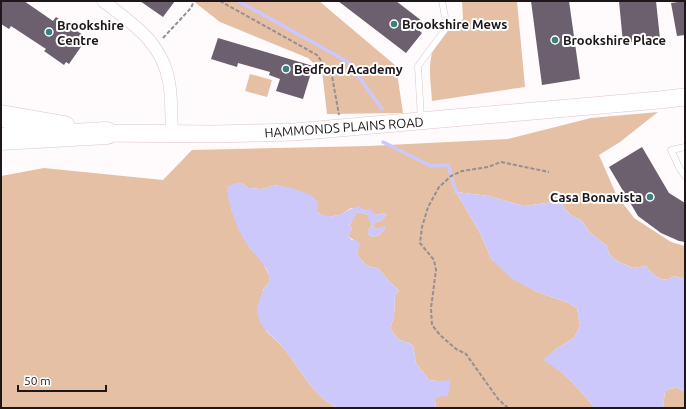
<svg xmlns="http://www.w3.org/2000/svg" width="686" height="409" viewBox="0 0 686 409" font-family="Ubuntu,sans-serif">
<rect width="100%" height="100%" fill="#fffafc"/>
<path fill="#e5c0a5" d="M193,1H319L396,66L403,113L327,114L322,71L308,58L220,22Z
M462,1H517L525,87L432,101C431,83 427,64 434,47C439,36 454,25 463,19Z
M250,74L272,80L267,97L245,91Z
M658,112L620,142L599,155L616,194L634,218L671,242L685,246V279L674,276C663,285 653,275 646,266L633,268L617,261L609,254L607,246L589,232L587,228L581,220L572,216L565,209L561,201L524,206L488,196L456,192L479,231L492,260L535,291L566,302L577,308L580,326L574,338L556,349L544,360C565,372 579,389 595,408H436L435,401L437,381L429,380L416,363L413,345L398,339L390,329L394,316L395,295L399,291L388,280L378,268C368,268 361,262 357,253L359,244L348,236L352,228L349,226L355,215L358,212L369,215L372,224L368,231V234L372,237L379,235L385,229L384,227L376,229L373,227L375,222L381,221L386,215L384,213L377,215L362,209L351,208L340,215L326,217L317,212L276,185L262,189L248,188L242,183H236L231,209L249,247L263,263L269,275V282L263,290L266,331C271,336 277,341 282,346C298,365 315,400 339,408H1V176L44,168L163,180L192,150L368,146L508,139L591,118Z
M676,387L685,392V408H663L665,391Z"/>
<path fill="#ccc8fc" d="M236,183H242L248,188L262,189L276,185L292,188L311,195L318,202L317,212C336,222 341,212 358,206L366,211L370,208L373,212L377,215L384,213L386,215L381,221L375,222L373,227L376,229L385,226V229L379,235L372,237L368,234V231L372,224L368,219L369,215L358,212L349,225L352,228V230L349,234L348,236L352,240H356L360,244L357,253C361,262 368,268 378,268L388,280L399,291L395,295L394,316L390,329L398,339L413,345L416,363L429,380L437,381L450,380L448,396L436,397L435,401L436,408H339C315,400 298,365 282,346C274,337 260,328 258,316C256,307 260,297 264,289C267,284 270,282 269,276C267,265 256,257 250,248C239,235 227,203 227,186Z
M456,192L488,196L524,206L561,201L565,209L572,216L581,220L587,228L589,232L607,246L609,254L617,261L633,268L646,266C653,275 663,285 674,276L685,279V392L676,387L665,391L663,408H595C579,389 565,372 543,360L556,349L574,338L580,326L577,308L566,302L535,291L512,279L492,260L479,231Z"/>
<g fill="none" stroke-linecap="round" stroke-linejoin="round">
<path stroke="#ccc8fc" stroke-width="3.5" d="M238,1L348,62L382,109
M383,142L431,166L448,165L456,192"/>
</g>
<path fill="#6c5f6e" d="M1,1H24L53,21L56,17L83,35L81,38L85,41L69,64L66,62L64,65L44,51L46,49L11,26L9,29L1,24Z
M140,1H175L163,17Z
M338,1H396L422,21L416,28L422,33L406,53Z
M531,1H569L580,79L542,85Z
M619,1H656L660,39L623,43Z
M685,1V35L677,36L671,3Z
M218,38L313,66L303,99L276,91L280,79L269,75L270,72L238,63L237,67L211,59Z
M642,147L669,193L685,203V242L679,241L661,233L638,216L609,167Z"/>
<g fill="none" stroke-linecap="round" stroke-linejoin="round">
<g stroke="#dcc5ce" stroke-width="7">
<path id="service" d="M421,119L418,66L447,27L442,1
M685,147L671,150L680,169L685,176"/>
</g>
<g stroke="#dcc5ce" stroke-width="13">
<path id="minor" d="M103,1C133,24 162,42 169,82C172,99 171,117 172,134"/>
</g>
<g stroke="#dcc5ce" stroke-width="18">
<path id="secondary" d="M95,133L213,134L294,132L659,100L685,97"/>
</g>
<g stroke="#dcc5ce" stroke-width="23">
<path id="motorway" d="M1,116L64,127
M1,139L107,133"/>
</g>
<path stroke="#958f91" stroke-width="2" stroke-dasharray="4 2" stroke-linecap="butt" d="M220,1L317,55L332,76L339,115
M163,38L191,8L194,1
M508,408L498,399L466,354L456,349L440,335L432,325L431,308L436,270L434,260L420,243L422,227L428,207L439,187L451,176L462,171L488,167L501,162L549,172"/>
<use href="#service" stroke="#fff" stroke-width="6"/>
<use href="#minor" stroke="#fff" stroke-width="12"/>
<use href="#secondary" stroke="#fff" stroke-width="17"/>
<use href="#motorway" stroke="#fff" stroke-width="22"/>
</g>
<g fill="#38817e" stroke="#fff" stroke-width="1.5">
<circle cx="394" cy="24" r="4"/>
<circle cx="49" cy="32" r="4"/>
<circle cx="555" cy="40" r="4"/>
<circle cx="286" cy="69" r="4"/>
<circle cx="650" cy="197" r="4"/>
</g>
<g text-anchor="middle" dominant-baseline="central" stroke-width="4" stroke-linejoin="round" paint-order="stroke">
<g font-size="13" font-weight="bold" fill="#1e1619" stroke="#fff" text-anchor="start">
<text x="402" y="24">Brookshire Mews</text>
<text x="57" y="25">Brookshire<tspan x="57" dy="15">Centre</tspan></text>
<text x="563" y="40">Brookshire Place</text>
<text x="294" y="69">Bedford Academy</text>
<text x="642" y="197" text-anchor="end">Casa Bonavista</text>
</g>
<g font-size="13" fill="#1e1619" stroke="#fff">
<text transform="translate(344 127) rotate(-4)">HAMMONDS PLAINS ROAD</text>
</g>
</g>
<rect width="686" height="409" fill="none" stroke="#1e1619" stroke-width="4"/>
<path d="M18 385v6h88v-6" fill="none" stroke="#1e1619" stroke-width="2"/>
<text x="24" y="385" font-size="12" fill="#1e1619" stroke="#ffffff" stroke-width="3" paint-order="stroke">50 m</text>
</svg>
